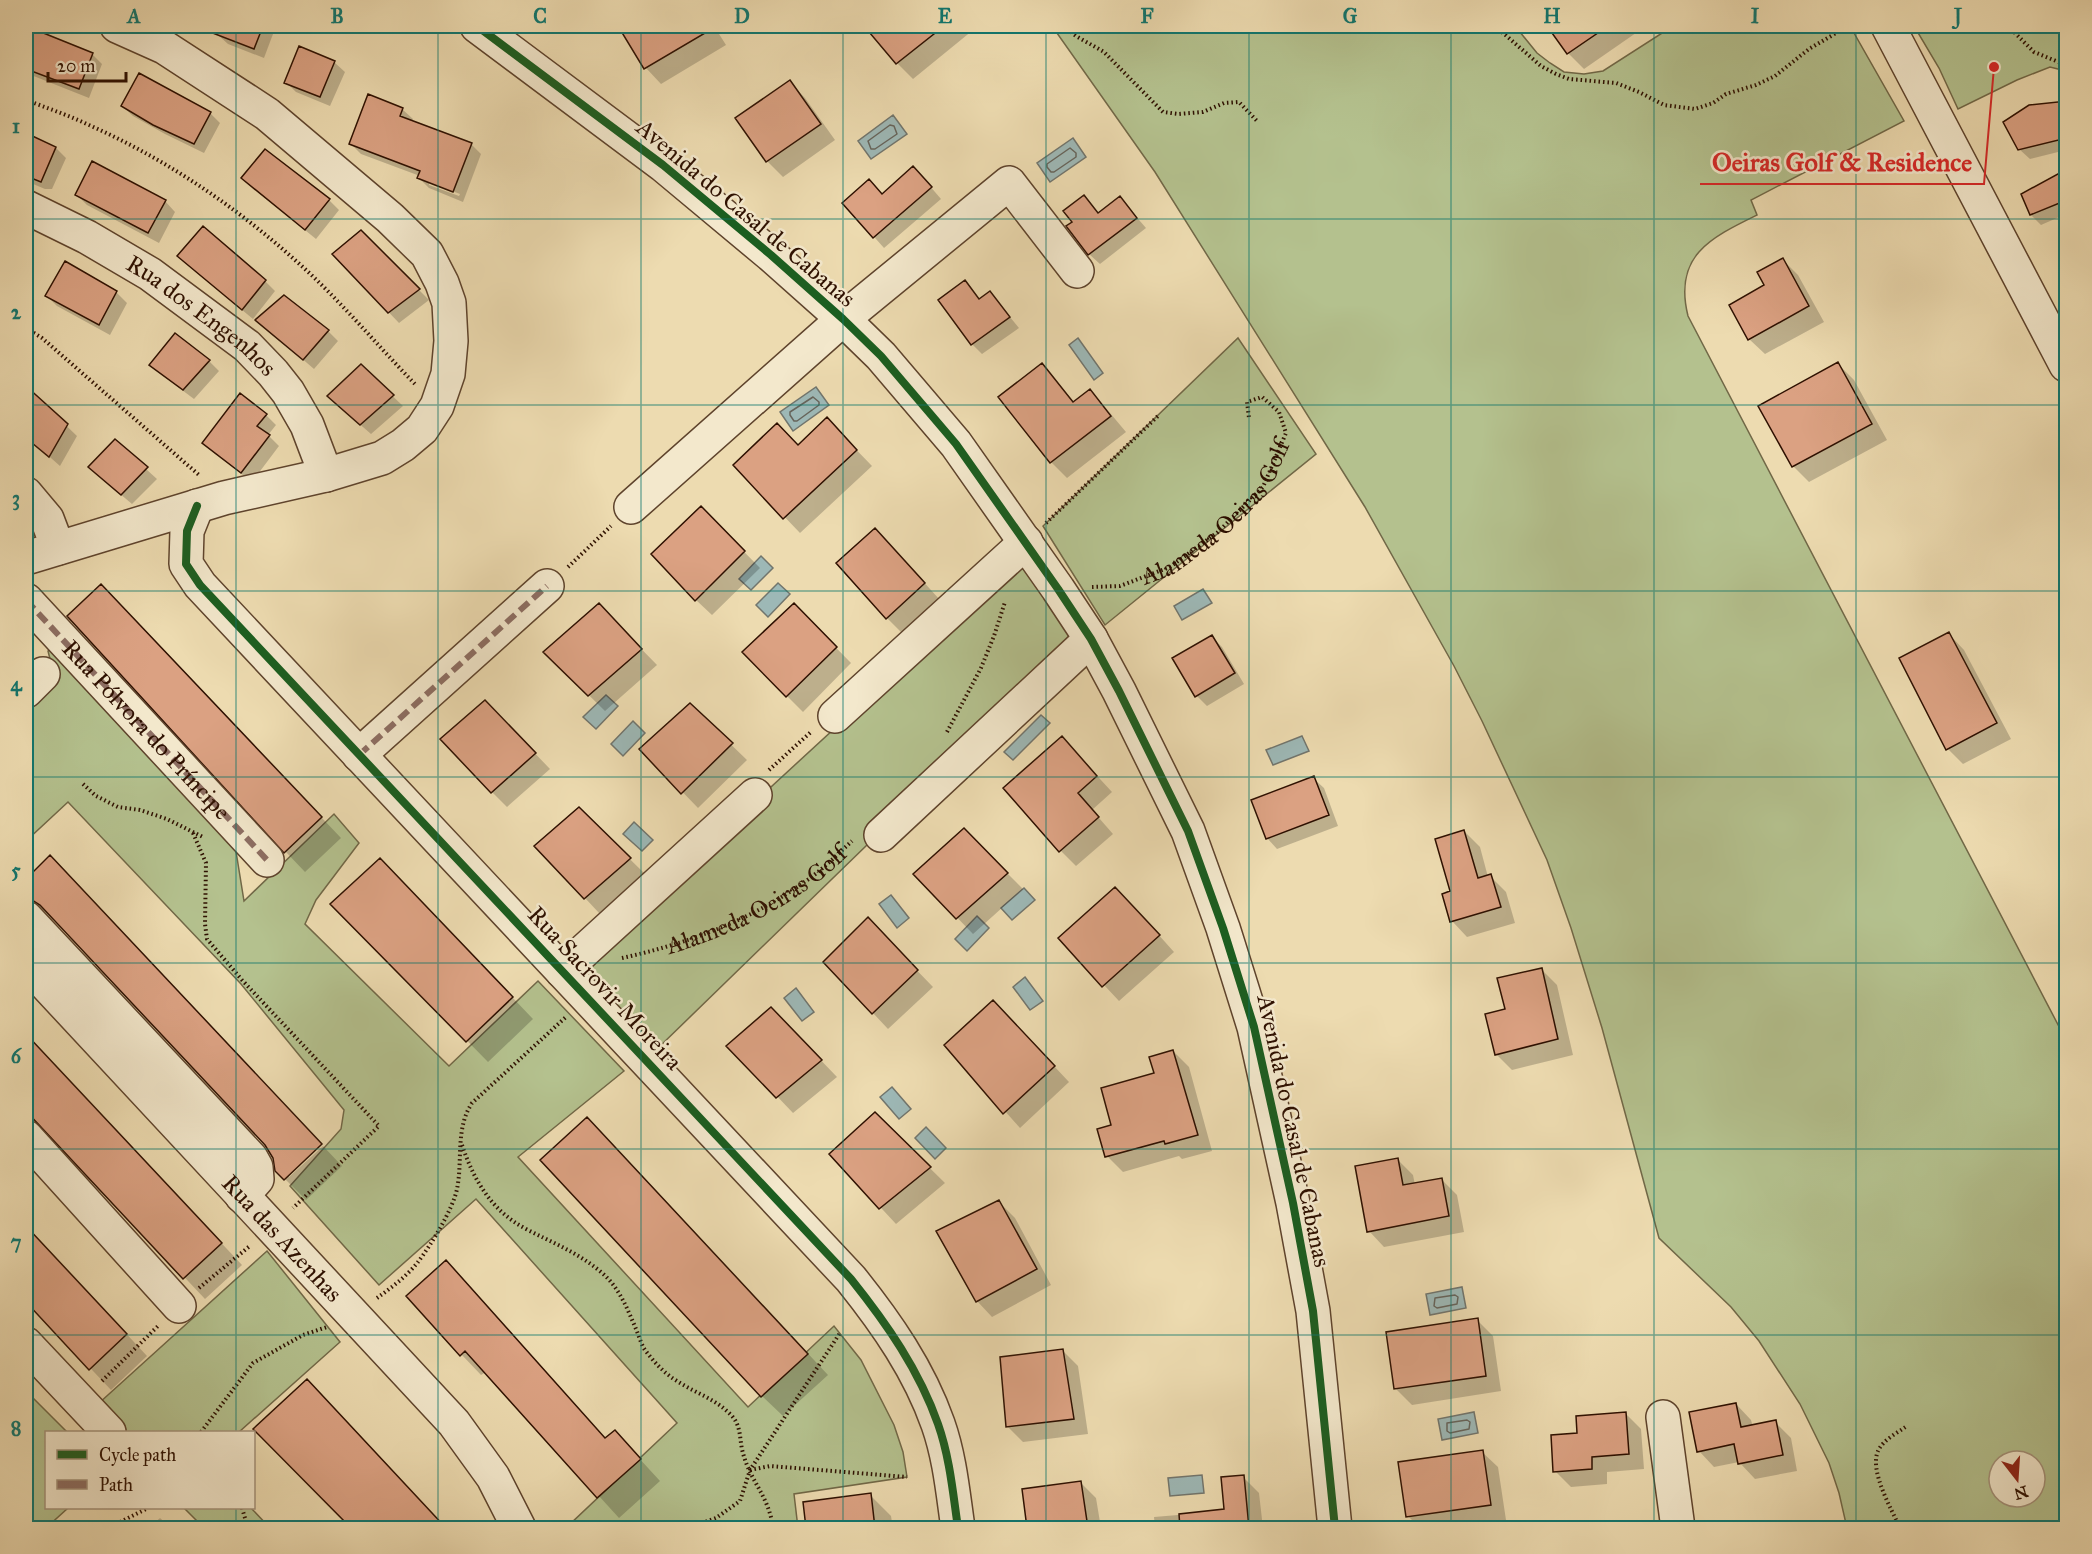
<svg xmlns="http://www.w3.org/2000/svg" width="2092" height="1554" viewBox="0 0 2092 1554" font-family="'IM FELL Great Primer',serif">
<rect width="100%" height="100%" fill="#eddbb0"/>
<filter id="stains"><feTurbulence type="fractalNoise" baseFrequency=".00333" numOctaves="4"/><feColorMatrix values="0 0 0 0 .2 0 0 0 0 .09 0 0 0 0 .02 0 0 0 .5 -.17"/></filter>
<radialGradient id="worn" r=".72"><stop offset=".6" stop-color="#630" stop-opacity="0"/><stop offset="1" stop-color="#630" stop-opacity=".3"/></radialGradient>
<path fill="#b4c18e" stroke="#716847" stroke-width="1.5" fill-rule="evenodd" d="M1052,26H1515L1537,53L1550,63L1564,72L1584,74L1603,71L1673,26H1850L1904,121L1751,200L1757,215C1710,238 1673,256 1688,316L2066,1040V1528H1847L1839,1493L1829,1463L1800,1404L1759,1341L1731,1307L1659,1238L1602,1028L1571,928L1547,860L1482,721L1454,666L1365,507L1155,172ZM1999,1461H2035V1497H1999Z
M1914,26H2066V71L2050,67L2017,80L1958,109L1939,68Z
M1238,338L1316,454L1105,625L1043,526Z
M1020,558L1079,639L656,1050L574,968Z
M54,646L234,839L244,901L334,814L359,843L316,900L305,924L449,1066L538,981L624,1071L518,1157L748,1407L834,1326L861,1360L894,1425L903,1452L907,1477L794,1494L798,1528H569L568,1526L677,1423L476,1199L379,1285L290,1186L341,1129L344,1110L241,984L68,802L26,841V711L56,683L48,651Z
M267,1251L340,1342L239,1432H122L98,1404Z
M26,1391L67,1432H46V1508H68L46,1528H26Z
M184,1508H251L270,1528H204Z"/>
<path fill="#9db8b6" stroke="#71756d" stroke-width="1.5" d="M893,115L907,134L871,159L858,141Z
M1073,138L1086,157L1050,182L1037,163Z
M1078,338L1103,373L1094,380L1069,345Z
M816,387L829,405L793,431L780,412Z
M761,556L773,568L751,590L739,579Z
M778,583L790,594L768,617L756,605Z
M1203,589L1212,603L1182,620L1174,606Z
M606,695L618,706L596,729L583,717Z
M1041,715L1050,723L1013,760L1004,752Z
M633,721L645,733L623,756L611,744Z
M1302,736L1309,751L1273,765L1266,750Z
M634,822L653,840L642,851L623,834Z
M1024,888L1035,900L1012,920L1001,908Z
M891,895L909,918L897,928L879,904Z
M977,916L989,928L967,951L955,939Z
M1025,977L1043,1001L1030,1010L1013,987Z
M796,988L814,1012L802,1021L784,998Z
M892,1087L911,1109L899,1119L880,1097Z
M926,1127L946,1148L935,1159L915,1138Z
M1462,1287L1466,1308L1430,1315L1426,1294Z
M1474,1412L1478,1433L1442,1440L1438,1419Z
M1202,1475L1204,1493L1170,1496L1168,1478Z"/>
<path fill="#0003" fill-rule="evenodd" d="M202,26H276L264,58L228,44L217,34L218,32Z
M619,26H714L726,45L661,84L646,68Z
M866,26H978L913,79L897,63Z
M1549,26H1646L1584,69L1568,53Z
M26,28L92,54L102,64L89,98L26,73Z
M334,62L345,72L330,106L296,92L286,82Z
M790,82L805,98L835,140L783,177L767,161L737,118Z
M2066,104V150L2030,159L2019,149Z
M122,106L210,113L220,123L204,153L165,134L133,116Z
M402,109L413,119L412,122L471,144L481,154L463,202L429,188L419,178L420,176L361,154L351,144ZM429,182L460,194L459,196L429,185Z
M26,135L56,148L66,158L52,189H45L26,181Z
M2066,171V214L2041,225L2031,215Z
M923,178L941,199L884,248L844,203L882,195Z
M253,188L329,200L339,210L316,239Z
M77,195L165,201L175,212L159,243L87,205Z
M1084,197L1099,214L1120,198L1146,228L1100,264L1089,254L1074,222Z
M361,232L429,300L399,323L334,255Z
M1783,260L1798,275L1824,322L1765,354L1749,339Z
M66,263L116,292L127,303L110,335L57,306L47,296Z
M189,266L265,281L275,291L253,319Z
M964,282L980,300L990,293L1019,328L982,354L972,344Z
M257,320L328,331L338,341L314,369Z
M209,361L219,371L194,399L162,375L151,364Z
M1838,364L1854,380L1887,440L1809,482L1793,466Z
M1042,365L1075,403L1090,391L1105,407L1126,432L1067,478L1051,462L1000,398Z
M361,366L403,406L371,434L340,407Z
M26,387L77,436L60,466L26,436Z
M266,415L276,425L268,435L279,446L252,482L214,453L204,443Z
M842,435L872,466L800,533L735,465Z
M115,441L157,479L132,504L100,477Z
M701,508L760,568L712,615L696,600Z
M891,546L940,600L902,633L887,618Z
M794,605L851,663L803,712L787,696Z
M122,607L341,838L305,872L285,851Z
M614,621L657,665L605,711L545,652Z
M1949,634L1964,650L2011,739L1963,764L1948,749Z
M1211,636L1222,647L1244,684L1207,706L1197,696Z
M690,705L747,760L698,808L641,749Z
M501,718L550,769L507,807L492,792Z
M1077,754L1112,792L1092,810L1113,834L1076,866L1060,850Z
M1313,778L1324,788L1338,826L1277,849L1267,838Z
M579,809L645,874L600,914L585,898Z
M964,830L1023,889L973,934L915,874Z
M1464,831L1480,847L1488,877L1490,876L1506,892L1515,923L1467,937L1452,921V892Z
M50,857L289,1173V1177L323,1146L342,1166L306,1200L277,1171L274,1158L266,1144L59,924L53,920L43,921L26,903V881Z
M401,881L533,1019L488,1062L333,904Z
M1131,904L1174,952L1119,1001L1060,938Z
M868,920L933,987L888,1029L873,1013Z
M1541,969L1557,985L1573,1055L1512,1070L1496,1054L1506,1010Z
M1009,1018L1069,1082L1020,1128L946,1045Z
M787,1025L837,1077L793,1113L729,1046Z
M26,1035L242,1265L205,1299L26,1109Z
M1173,1051L1189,1067L1212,1151L1182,1159L1179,1156L1123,1172L1107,1156L1113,1126Z
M875,1114L945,1183L896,1224L831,1154Z
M608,1139L828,1375L783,1416L762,1396Z
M1398,1160L1413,1175L1415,1185L1441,1179L1457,1195L1464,1232L1384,1247L1369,1231Z
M999,1202L1015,1218L1051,1285L992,1317L977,1301Z
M26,1226L147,1356L111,1390L26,1300Z
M466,1283L606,1439L615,1432L660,1481L619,1518L486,1372L481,1375L461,1354Z
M1477,1320L1493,1336L1501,1391L1412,1405L1396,1389L1388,1333Z
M1062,1350L1078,1366L1088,1434L1023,1442L1008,1427Z
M327,1401L445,1528H353L256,1429Z
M1736,1404L1751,1420L1753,1427L1775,1422L1791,1438L1797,1471L1755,1479L1739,1462L1714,1467L1699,1451Z
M1625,1413L1641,1429L1644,1469L1607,1472V1484L1571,1487L1555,1471L1579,1435Z
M1482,1452L1498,1467L1506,1520L1448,1528H1420L1408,1516Z
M1243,1477L1259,1493L1263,1528H1155L1154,1517L1225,1511Z
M1081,1483L1096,1498L1101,1528H1029L1024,1490Z
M870,1495L891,1516L893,1528H808L804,1504Z
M160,1518L171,1528H149Z"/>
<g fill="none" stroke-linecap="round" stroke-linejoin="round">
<path stroke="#66645b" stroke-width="1.5" d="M890,125L894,126L897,134L875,149H871L868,141Z
M1070,148L1076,153V157L1054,172H1051L1047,167V164Z
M813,397L819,402V405L797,421H794L790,415V412Z
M1455,1295L1458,1297L1457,1304L1437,1308L1434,1306L1435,1298Z
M1467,1420L1470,1422L1469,1429L1450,1433L1447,1431V1423Z"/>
</g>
<path fill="#dba182" stroke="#2e1000" stroke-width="1.5" d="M26,26L93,53L79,89L26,69Z
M197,26H263L254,49L197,27Z
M618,26H717L644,69Z
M864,26H944L896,64Z
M1547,26H1608L1567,54Z
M299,46L335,61L320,97L284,83Z
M139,73L211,112L194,144L153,125L121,106Z
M790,80L821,124L766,162L735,118Z
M368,94L403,108L400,116L472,143L453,192L417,178L420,171L349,144Z
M2067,101V138L2018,150L2003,122L2029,105Z
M26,133L56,147L41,182L26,176Z
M265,149L330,199L305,230L241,178Z
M92,161L166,200L148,233L75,195Z
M913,166L932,187L873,238L842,203L869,179L882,194Z
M2067,169V200L2030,215L2021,194Z
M1084,195L1098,213L1120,196L1137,218L1088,255L1066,226L1072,222L1063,211Z
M203,226L266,280L242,310L177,256Z
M361,230L420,289L388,313L332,254Z
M1783,258L1809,306L1748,340L1729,305L1764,285L1757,272Z
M65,261L117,291L99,325L45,296Z
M965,280L979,299L990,291L1010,317L971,345L938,300Z
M284,295L329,330L303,360L255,320Z
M175,333L210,360L183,390L149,365Z
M1838,362L1872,424L1792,467L1758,406Z
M1042,363L1073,402L1090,389L1111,416L1050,463L998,397Z
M361,364L394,395L360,425L327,396Z
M26,386L68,424L49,457L26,438Z
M240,393L267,414L257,426L270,435L241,473L202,443Z
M827,417L857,450L783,519L733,465L777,423L798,445Z
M115,439L148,467L121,495L88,467Z
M701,506L745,551L695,601L651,554Z
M875,528L925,583L886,619L836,563Z
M101,584L322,817L284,853L67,616Z
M599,603L642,649L588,696L543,652Z
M794,603L837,647L786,697L742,652Z
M1949,632L1997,723L1946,750L1899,658Z
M1212,635L1235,673L1195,697L1172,658Z
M485,700L536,753L491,793L440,739Z
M690,703L733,743L681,794L639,749Z
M1062,736L1097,776L1078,793L1099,817L1059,852L1003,788Z
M1314,776L1329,815L1266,839L1251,800Z
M579,807L631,858L584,899L534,846Z
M964,828L1008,873L956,919L913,874Z
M1464,830L1478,878L1491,874L1501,907L1450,922L1442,894L1450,891L1435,839Z
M50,855L322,1144L284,1180L275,1171L273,1158L265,1145L40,905L32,900H26V879Z
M380,858L513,997L466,1042L330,904Z
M1115,887L1160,935L1102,987L1058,938Z
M868,917L918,970L872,1014L823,962Z
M1542,968L1558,1039L1495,1055L1485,1014L1505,1009L1497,978Z
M993,1000L1055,1066L1003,1114L944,1045Z
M771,1007L822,1060L776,1098L726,1046Z
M26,1034L222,1243L183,1279L26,1111Z
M1173,1050L1198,1135L1165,1144L1164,1141L1105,1157L1097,1129L1111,1125L1101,1088L1154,1073L1149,1057Z
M875,1112L931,1167L879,1209L829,1154Z
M587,1117L808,1354L761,1397L540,1160Z
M1398,1158L1403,1185L1442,1178L1449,1216L1367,1232L1355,1166Z
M999,1200L1037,1269L976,1302L936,1231Z
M26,1226L127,1334L89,1370L26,1302Z
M446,1260L605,1438L615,1430L641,1459L597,1498L465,1351L460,1356L406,1296Z
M1478,1318L1486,1376L1394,1389L1386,1332Z
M1063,1349L1074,1419L1006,1427L1000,1357Z
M307,1379L446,1528H351L253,1429Z
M1736,1403L1741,1427L1776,1420L1783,1455L1738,1464L1734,1444L1697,1452L1689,1412Z
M1626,1412L1629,1454L1592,1457V1469L1553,1472L1551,1435L1577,1433L1576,1416Z
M1483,1450L1491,1505L1406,1517L1398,1462Z
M1244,1475L1249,1528H1180L1179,1514L1224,1509L1221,1477Z
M1081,1481L1088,1528H1027L1022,1489Z
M871,1493L875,1528H806L803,1502Z"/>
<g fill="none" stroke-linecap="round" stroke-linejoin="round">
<g stroke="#5e432c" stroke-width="36">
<g id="minor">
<path d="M477,26L663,165L771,255L843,319L881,356L956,444L1058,589L1091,639L1119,691L1188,831L1223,928L1254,1027L1293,1203L1313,1311L1335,1528"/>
<path d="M1888,26L2066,365"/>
<path id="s3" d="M26,207L87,237L150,274L247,346L273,373L288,392L307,425L326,475"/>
<path d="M26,494L47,519L58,548"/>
<path d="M197,506L187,531L186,564L200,585L851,1279C887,1324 919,1370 938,1424C950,1458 953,1494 958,1528"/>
<path d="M631,507L843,319L1009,183L1077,271"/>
<path d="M26,558L224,498L326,475L382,458L403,445L422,429L437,406L448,374L451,341L449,303L442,283L427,254L390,218L267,114L164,47L117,26"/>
<path d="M26,600L267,860"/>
<path d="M26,691L43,674"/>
<path d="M835,716L1026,542"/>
<path d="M359,755L547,586"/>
<path d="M881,835L1091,639"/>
<path d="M26,918L251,1158L256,1167L257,1179L242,1196"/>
<path id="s4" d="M26,963L454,1423L493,1477L519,1528"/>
<path d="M562,971L755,795"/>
<path d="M26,1137L179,1306"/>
<path d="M26,1344L109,1432"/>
<path d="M1663,1417L1678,1528"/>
</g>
</g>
<g stroke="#2e1000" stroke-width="4" stroke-dasharray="1.5 3" stroke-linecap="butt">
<path d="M1064,26L1076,36L1104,52L1163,112L1179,114L1203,112L1224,103L1239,102L1257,121"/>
<path d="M1495,26L1541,66L1556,74L1569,79L1616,83L1639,92L1664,105L1695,109L1713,103L1726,94L1756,85L1775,76L1809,49L1848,26"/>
<path d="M2008,26L2034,52L2066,65"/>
<path d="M26,100C47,108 68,115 89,125C168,160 241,210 305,269C344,305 378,346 415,384"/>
<path d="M26,328L42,338L199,475"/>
<path d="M1046,523L1158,416"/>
<path d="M568,567L611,526"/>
<path id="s1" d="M1092,587L1120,586L1170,567L1218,532L1263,487L1286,433L1279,412L1262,397L1247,402L1249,418"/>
<path d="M947,732L981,668L994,636L1005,602"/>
<path d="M769,770L812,731"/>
<path d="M83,784L96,796L118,807L140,810L167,819L203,837"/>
<path d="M193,833L206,863L205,924L207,939L242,980L379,1126L293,1208"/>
<path id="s2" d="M622,958C686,944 749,921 803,883C821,871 837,855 852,841"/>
<path d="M462,1145C474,1181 492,1211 526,1229C553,1243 577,1252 601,1272C619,1287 627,1308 636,1329C639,1336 641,1344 645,1350C654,1362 664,1373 677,1381C695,1393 716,1399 731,1415C742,1426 739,1440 743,1453C750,1481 769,1496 773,1528"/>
<path d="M199,1288L251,1245"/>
<path d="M377,1298C391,1288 407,1276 418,1262C431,1245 453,1209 457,1189C463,1160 455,1129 472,1103L567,1016"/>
<path d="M102,1381L158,1326"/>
<path d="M201,1432L253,1363L303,1335L327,1327"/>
<path d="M750,1470L770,1466L907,1477"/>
<path d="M242,1508L248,1528"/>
<path d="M108,1528L148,1508"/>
<path d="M631,1528L640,1526L685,1528"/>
<path d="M689,1528L716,1518L740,1501L750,1470L840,1333"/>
<path d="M1900,1528C1892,1510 1869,1471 1878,1451C1883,1440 1897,1433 1907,1426"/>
</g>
<use href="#minor" stroke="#f3e8cc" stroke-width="33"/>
<g stroke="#8d6e63" stroke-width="6" stroke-dasharray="12 6" stroke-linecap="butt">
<path id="s5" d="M26,600L267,860"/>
<path d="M359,755L547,586"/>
</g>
<g stroke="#f3e8cc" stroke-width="11">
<path id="cycleway" d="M477,26L663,165L771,255L843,319L881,356L956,444L1058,589L1091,639L1119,691L1188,831L1223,928L1254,1027L1293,1203L1313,1311L1335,1528
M197,506L187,531L186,564L200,585L851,1279C887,1324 919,1370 938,1424C950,1458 953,1494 958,1528"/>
</g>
<use href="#cycleway" stroke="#1b5e20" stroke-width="8"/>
</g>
<path fill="none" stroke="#0f766e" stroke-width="1.5" stroke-opacity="0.55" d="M236,26V1432M438,26V1528M641,26V1528M843,26V1528M1046,26V1528M1249,26V1528M1451,26V1528M1654,26V1528M1856,26V1528M26,219H2066M26,405H2066M26,591H2066M26,777H2066M26,963H2066M26,1149H2066M26,1335H2066M236,1508V1528"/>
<g text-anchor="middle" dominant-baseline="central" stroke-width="5" stroke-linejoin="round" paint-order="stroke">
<g font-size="24" fill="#2e1000" stroke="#f3e8cc">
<text transform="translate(746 213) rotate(40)">Avenida do Casal de Cabanas</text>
<text stroke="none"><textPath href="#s3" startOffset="207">Rua dos Engenhos</textPath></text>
<text stroke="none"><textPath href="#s1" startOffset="153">Alameda Oeiras Golf</textPath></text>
<text stroke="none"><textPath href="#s5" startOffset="177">Rua Pólvora do Príncipe</textPath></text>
<text stroke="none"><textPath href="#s2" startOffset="148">Alameda Oeiras Golf</textPath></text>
<text transform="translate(605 988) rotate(47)">Rua Sacrovir Moreira</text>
<text transform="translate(1294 1131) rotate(78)">Avenida do Casal de Cabanas</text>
<text stroke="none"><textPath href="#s4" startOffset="376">Rua das Azenhas</textPath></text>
</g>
</g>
<path fill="none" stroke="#d62828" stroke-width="2" d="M1994 67L1984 184H1700"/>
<circle fill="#d62828" stroke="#f3e8cc" stroke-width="2" cx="1994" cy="67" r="6"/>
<g font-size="26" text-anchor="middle" font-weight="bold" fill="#d62828" stroke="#f3e8cc" stroke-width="5" stroke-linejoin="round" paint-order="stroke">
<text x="1842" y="171">Oeiras Golf &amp; Residence</text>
</g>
<rect width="2092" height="1554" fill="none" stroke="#eddbb0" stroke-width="66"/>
<rect x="45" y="1431" width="210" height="78" fill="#f3e8cc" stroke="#a4927a" stroke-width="1.5"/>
<rect x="57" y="1450" width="30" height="9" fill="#1b5e20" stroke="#a4927a" stroke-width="1.5"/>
<text x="99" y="1461" font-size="18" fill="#2e1000">Cycle path</text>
<rect x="57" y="1480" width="30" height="9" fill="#8d6e63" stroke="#a4927a" stroke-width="1.5"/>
<text x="99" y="1491" font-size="18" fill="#2e1000">Path</text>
<g transform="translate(2017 1479) rotate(163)"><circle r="28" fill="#f3e8cc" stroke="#a4927a" stroke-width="1.5"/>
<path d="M0-4.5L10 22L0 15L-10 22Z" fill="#8f2418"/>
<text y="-9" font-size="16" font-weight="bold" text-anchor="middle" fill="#2e1000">N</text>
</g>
<path d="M48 72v9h78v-9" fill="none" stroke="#2e1000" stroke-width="3"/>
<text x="57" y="72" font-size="18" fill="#2e1000" stroke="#f3e8cc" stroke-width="4.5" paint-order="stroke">20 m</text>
<rect x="33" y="33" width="2026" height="1488" fill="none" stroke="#0f766e" stroke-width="2"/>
<g font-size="20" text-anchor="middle" font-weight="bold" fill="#0f766e">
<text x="134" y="23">A</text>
<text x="337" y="23">B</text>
<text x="540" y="23">C</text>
<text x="742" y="23">D</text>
<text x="945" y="23">E</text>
<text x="1147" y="23">F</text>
<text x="1350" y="23">G</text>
<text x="1552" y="23">H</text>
<text x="1755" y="23">I</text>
<text x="1958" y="23">J</text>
<text x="16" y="133">1</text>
<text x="16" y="319">2</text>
<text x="16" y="505">3</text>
<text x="16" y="691">4</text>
<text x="16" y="877">5</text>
<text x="16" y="1063">6</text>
<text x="16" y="1249">7</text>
<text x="16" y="1435">8</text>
</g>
<rect width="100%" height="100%" filter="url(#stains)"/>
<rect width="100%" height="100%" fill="url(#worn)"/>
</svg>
